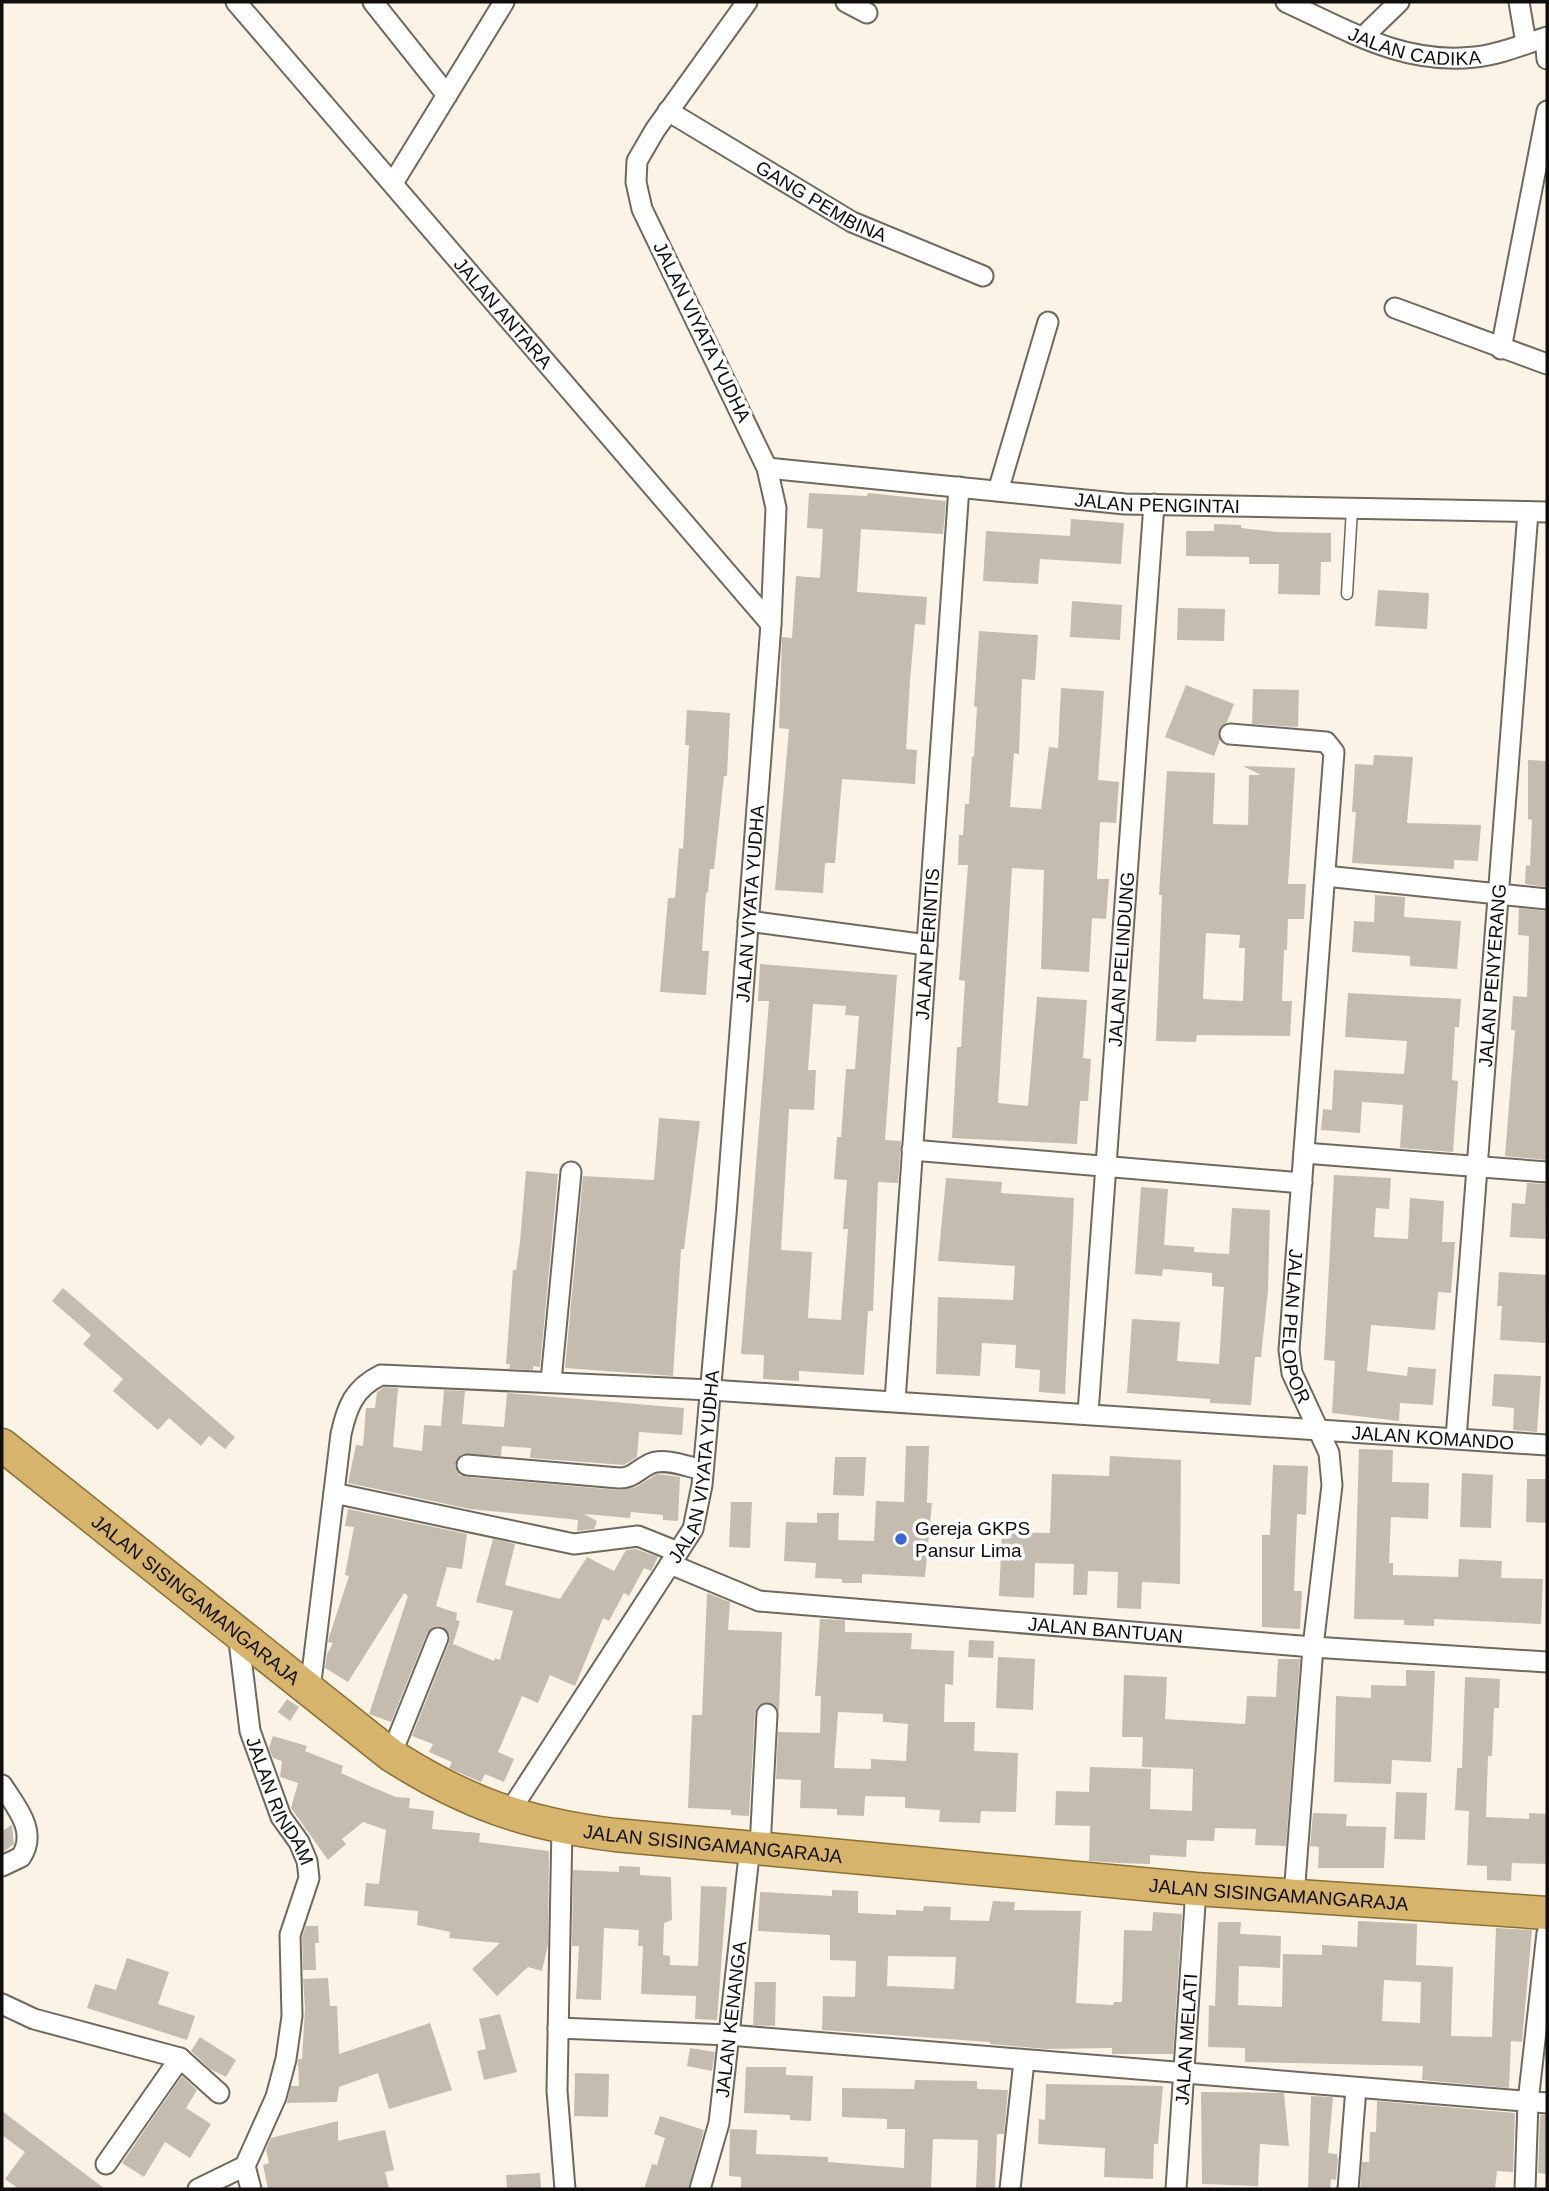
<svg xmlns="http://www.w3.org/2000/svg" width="1549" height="2191" viewBox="0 0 1549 2191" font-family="Arial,sans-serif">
<rect width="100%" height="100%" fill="#fbf4e6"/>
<path fill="#c4bdaf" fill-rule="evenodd" d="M809,493L867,496L868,493L946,501L943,534L861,529L857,592L927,597L925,625L915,624L910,680L906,749L917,750L915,784L842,779L835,863H825L823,893L775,890L789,729L779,728L782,637L792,638L796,576L820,578L823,529L807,528Z
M1071,519L1124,523L1121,564L1040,559L1038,584L983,581L986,531L1070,536Z
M1214,524L1241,525V528L1277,532L1331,533V562H1321L1320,595L1278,594L1279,564H1249V557L1186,556V531H1214Z
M1378,590L1429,593L1427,629L1375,626Z
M1072,601L1122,605L1120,640L1070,637Z
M1178,608L1225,609L1224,641L1177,640Z
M979,631L1038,635L1035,680L1022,679L1019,754L1014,753L1010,807L1041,809L1049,747L1058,748L1061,688L1104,691L1098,780L1119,782L1116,823L1100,822L1097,879H1109L1106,919L1092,918L1089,972L1041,969L1044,870L1012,868L998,1103L1028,1106L1037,997L1087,1000L1083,1058L1091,1059L1088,1101H1080L1077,1144L952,1138L957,1047H961L965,981L959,980L968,865H958L959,835H963L965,804H969L972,756L974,757L977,707L974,706Z
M1186,685L1234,704L1227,722L1220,728V740L1214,756L1165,737Z
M1253,689L1299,690L1298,727L1252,724Z
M687,710L730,713L727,776H724L714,869H710L708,893L706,892L702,951H709L706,995L660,992L668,898H675L679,848L683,849L689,745H685Z
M1374,755L1413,757L1407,823L1481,825L1478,861L1454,860V869L1352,863L1356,812H1352L1355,764L1373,765Z
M1528,760L1547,761V887L1525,884L1526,865L1530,866L1532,820L1528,819Z
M1243,766L1295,768L1288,884H1306L1304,919H1288L1287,950H1284L1282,1001H1292L1290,1036L1197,1035L1196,1042L1156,1041L1162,895H1159L1167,771L1215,773L1213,824L1248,825L1249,775H1261ZM1206,933L1240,935L1239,948H1245L1243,1001L1203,999Z
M1375,895L1405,897L1404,917L1461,921L1457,969L1410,966V956L1352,952L1354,921L1374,922Z
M1519,908L1547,911V1160L1505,1156L1515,1030H1511L1513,996L1527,997L1529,936L1518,935Z
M760,964L897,975L885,1140L901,1141L898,1183L878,1182L873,1311H868L864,1375L799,1371V1381L763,1379L764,1355L741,1354L769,1001H758ZM813,1004L846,1006L845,1015L859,1016L855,1069H846L841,1137H837L834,1179L847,1180L843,1229H848L841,1320L808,1318L812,1252L781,1250L789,1109L814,1110L816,1070H808Z
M1348,993L1461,999L1459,1027H1455L1452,1080L1458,1081L1453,1152L1400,1148L1403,1105L1362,1102L1360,1133L1321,1130L1323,1109L1332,1110L1334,1070L1404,1074L1407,1041L1345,1037Z
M659,1118L700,1121L684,1249H681L673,1376L565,1368L583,1176L654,1180Z
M526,1171L558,1174L540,1367L533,1366V1370L509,1369L510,1364H506L513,1270H516L520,1242Z
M1334,1175L1391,1178L1389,1209L1376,1208L1374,1237L1408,1239L1410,1198L1444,1201L1442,1242H1455L1451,1293L1438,1292L1435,1330L1371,1325L1367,1371L1407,1376L1408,1367L1436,1369L1433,1405L1400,1403L1399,1421L1332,1413L1335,1361L1324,1360Z
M946,1178L1002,1182L1001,1193L1074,1198L1065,1394L1039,1392L1040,1370L1015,1368L1016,1345L982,1343L980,1376L936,1374L938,1297L1013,1300L1015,1266L938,1261Z
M1527,1183L1547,1184L1545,1239L1510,1237L1512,1203L1525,1204Z
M1141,1187L1168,1189L1164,1245L1194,1247V1252L1229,1254L1232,1208L1270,1210L1268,1290L1261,1357H1255L1251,1405L1210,1403V1399L1127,1393L1132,1319L1180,1322L1177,1361L1219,1364L1224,1287L1212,1286V1273L1163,1269L1162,1276L1135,1274Z
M1499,1272L1547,1275L1545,1343L1500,1340L1502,1306H1497Z
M63,1288L235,1437L225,1449L209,1436L201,1446L169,1418L158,1430L113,1391L123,1379L83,1344L91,1335L52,1301Z
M1494,1374L1541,1376L1537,1432L1513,1430L1514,1408L1492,1406Z
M384,1387L398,1388L393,1447L422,1451L424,1425L441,1426L444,1390L465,1391L462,1424L504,1427L507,1393L684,1408L682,1435L639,1432L637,1457L624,1465L530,1458L531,1448L502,1446L501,1456L462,1454L455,1465L459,1475L466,1477L618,1490L636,1487L657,1474L680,1477L678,1521L663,1520V1515L631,1512L630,1518L584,1514L597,1521L594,1529L577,1531L578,1520L470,1509L348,1483L356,1445L363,1446L366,1408H375L377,1392Z
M906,1446H929L927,1503H932L925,1577L862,1574V1583H842V1579L815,1578L816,1563L784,1561L786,1522L817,1523V1513H839L838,1540L874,1541L876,1501L904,1502Z
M1359,1449L1393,1450L1392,1482L1429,1483L1428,1519L1391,1517L1389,1563H1393V1575L1458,1577L1459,1559L1502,1561L1501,1578L1543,1579L1541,1624L1434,1619V1626L1404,1625V1620L1354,1619Z
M1110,1456L1181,1460L1180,1584L1142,1582L1141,1609L1117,1608L1118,1572L1088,1571L1087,1595H1073L1074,1564L1035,1563L1034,1598L999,1596L1002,1532L1050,1533L1052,1474L1109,1476Z
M835,1457H866L864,1496L833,1495Z
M1273,1465L1308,1466L1306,1515L1297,1514L1294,1591H1302L1300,1629L1262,1627V1535H1270Z
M1462,1473L1493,1475L1491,1528L1460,1527Z
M1527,1479H1547V1523L1526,1522Z
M731,1502H752L750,1548L729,1547Z
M348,1509L467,1534L462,1569L447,1567L436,1606L457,1613L456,1620L460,1621L453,1644L494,1661L495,1658L500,1660L513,1611L476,1602L493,1539L515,1544L505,1585L560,1599L587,1557L614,1571L626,1550L636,1549L658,1557L651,1571L644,1568L629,1596L624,1593L609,1621L603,1618L575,1686L550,1675L538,1703L522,1696L498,1752L514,1759L504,1782L485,1774L481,1782L453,1770L449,1768L452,1762L429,1752L433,1744L412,1736L449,1643L450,1636L443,1627L436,1626L427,1633L391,1722L369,1714L408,1596L404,1593L348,1682L325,1668L327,1654L333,1643L328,1642L329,1637L349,1576L345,1575L354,1527L345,1526Z
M707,1593L730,1602L728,1630L782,1632L779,1711L774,1704L767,1702L757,1707L755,1713L749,1816L731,1815V1810L688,1808L692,1715H702Z
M820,1619L845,1620V1632L912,1633L911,1649L954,1651L953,1685L945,1684L944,1722H975L974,1751L1018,1753L1016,1812L981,1811L980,1823L939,1822L940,1810L905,1808V1797L865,1796L864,1816L837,1815V1809L800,1808L801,1780L776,1779L778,1732L820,1733L821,1696H815ZM838,1712L883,1714V1722L908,1724L906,1761L871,1759V1769L834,1768Z
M969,1640L994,1641L993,1658L968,1657Z
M998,1657L1035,1659L1033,1710L996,1708Z
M1278,1659H1300L1286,1846L1255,1845L1256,1829L1215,1828L1214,1841L1187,1840L1186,1857L1150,1855V1864L1119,1863L1089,1861L1090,1826L1055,1825L1056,1791L1089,1792L1090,1767L1151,1769L1150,1809L1192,1811L1193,1769L1142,1767L1143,1737H1122L1124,1675L1167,1677L1165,1719L1245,1724L1247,1696L1276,1697Z
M1406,1670L1435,1671L1431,1762L1392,1760L1391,1784L1334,1782L1336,1696L1371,1698V1685L1406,1686Z
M1465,1677L1500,1679L1499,1708H1494L1492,1756H1488L1486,1817L1529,1819V1813L1547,1814V1864L1512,1863L1511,1881L1487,1880V1866L1467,1865L1469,1811L1455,1810L1457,1768H1462Z
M287,1699L299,1707L290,1721L278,1712Z
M273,1736L307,1746L305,1751L343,1766L341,1773L372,1787L396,1797L410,1798L409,1808L434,1811L432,1829L480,1833L479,1842L549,1851L548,1944L542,1971L528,1967L497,1996L472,1969L500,1943L449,1938L450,1932L417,1925L418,1911L364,1906L366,1883L379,1884L386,1830L363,1822L342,1839L346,1844L328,1860L291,1808L298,1783L280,1777L282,1761L273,1758L269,1748Z
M1396,1792L1427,1793L1425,1840L1394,1839Z
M1313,1813L1347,1814L1346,1826L1386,1827L1384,1868H1318L1319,1847L1310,1846Z
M12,1825L14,1844L2,1853V1831Z
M619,1866L640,1867V1875L671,1877L672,1920L664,1923L663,1955L670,1956V1965L698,1966L701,1886L727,1887L717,2020L695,2019L696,1996L641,1994L643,1946H638L639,1930L604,1928L601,2000L576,1999L579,1946H572L573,1870L619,1872Z
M832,1890L858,1891V1913L896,1915V1910L923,1911L924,1906L951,1907L950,1920L989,1921L993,1901L1015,1902L1014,1910L1081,1911L1076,2003L1113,2005L1114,2002H1122L1124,1930L1152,1931L1153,1912L1182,1914L1173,2054H1112V2048L1045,2049L990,2044V2042L822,2030L823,1996L855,1997L856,1961L830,1960V1935L758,1931L760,1892L832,1896ZM888,1956L956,1957L954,1989L887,1986Z
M1358,1921L1417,1924L1416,1965L1453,1967L1451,2036L1492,2037L1496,1928L1532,1930L1522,2042L1511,2041L1509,2088L1422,2080L1423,2066L1245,2062V2048L1208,2047L1209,2005L1215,2006L1218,1922H1241L1240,1934L1281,1936L1280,1968L1239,1966L1238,2005L1282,2007L1283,1954L1322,1955V1945L1357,1947ZM1384,1980L1421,1982L1420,2023L1382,2021Z
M306,1926H318L319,1943H315L316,1970H303L302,1937Z
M127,1958L169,1972L158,2004L195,2016L187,2040L87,2008L95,1984L116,1990Z
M328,1978L330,2006H337L339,2054L430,2023L452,2090L389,2109L378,2073L339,2087L337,2102L287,2103L291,2086H299L298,2059H302L305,2008L303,1979Z
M755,1982H776L775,2026L753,2025Z
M500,2014L517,2072L484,2080L477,2051L486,2049L479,2019Z
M200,2037L236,2060L226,2077L210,2069L191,2051Z
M690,2048L715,2052L712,2071L687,2066Z
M746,2067H786V2075L813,2076L811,2121L790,2120V2115L744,2113Z
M575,2073L609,2074L608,2117L574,2116Z
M182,2076L197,2090L186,2108L211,2124L190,2158L165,2142L144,2177L122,2163Z
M915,2080L977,2081V2089L1008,2090L1004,2134H997L995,2189H976L978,2140L933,2139L931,2189H741V2177L729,2176L730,2129L757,2130L756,2154L828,2157V2162L904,2168L905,2129H887V2119L842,2117V2088L914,2089Z
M1046,2084L1163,2086L1158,2144H1154L1153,2179L1104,2177L1105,2148L1038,2144L1039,2119L1045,2120Z
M1201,2092L1284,2093L1289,2146L1260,2144L1258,2186L1202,2184Z
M1311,2096L1333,2097L1328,2153L1337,2154L1338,2160L1336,2180L1331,2179L1330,2189H1308Z
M1377,2101L1515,2113L1513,2172L1497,2171L1495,2189H1360L1362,2162H1369L1370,2132H1376Z
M2,2111L105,2189H19L5,2179L25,2152L2,2135Z
M1540,2115H1547V2174L1538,2173Z
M660,2116L704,2130L688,2189H644L652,2164L657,2165L665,2138L654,2134Z
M338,2121V2141L385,2130L394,2170L385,2172L389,2189H268L263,2165L269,2163L266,2150L271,2138Z
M540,2173L541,2189H507L506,2175Z"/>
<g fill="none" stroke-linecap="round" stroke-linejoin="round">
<g stroke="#6f695d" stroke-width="13">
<path id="service" d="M1347,594L1352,509"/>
</g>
<g stroke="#6f695d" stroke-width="23">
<g id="minor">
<path id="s1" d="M236,2L771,624"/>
<path d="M373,2L447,95"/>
<path d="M846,2L867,13"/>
<path id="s2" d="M1286,2C1349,31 1403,65 1475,57C1499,55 1524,44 1547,37"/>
<path d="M1519,2L1526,43"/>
<path d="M1363,37L1399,2"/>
<path d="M1545,38L1547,59"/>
<path id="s3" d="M668,111L852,222L983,276"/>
<path d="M393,183L504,2"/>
<path d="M1395,308L1547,364"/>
<path d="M1501,349L1547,111"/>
<path id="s4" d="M767,468L1125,504L1547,512"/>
<path d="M998,491L1048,322"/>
<path id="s5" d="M1230,734L1326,742L1334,752L1289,1350L1292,1373L1329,1453L1332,1485L1313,1647L1294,1896"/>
<path d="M1325,876L1547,899"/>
<path d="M748,921L927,945"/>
<path d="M912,1150L1302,1183"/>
<path d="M1304,1153L1547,1172"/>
<path d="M551,1381L571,1172"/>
<path id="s6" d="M895,1401L959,487"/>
<path id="s7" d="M1088,1413L1154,504"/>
<path id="s8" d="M1456,1438L1528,512"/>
<path d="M467,1465L619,1478C633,1478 636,1471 648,1465C662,1456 688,1467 703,1470"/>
<path d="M334,1493L574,1544L638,1536L678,1552"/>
<path id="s9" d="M670,1564L759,1601L1313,1647L1547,1662"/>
<path id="s10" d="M238,1633L250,1731L281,1817L299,1842L307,1861L309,1878L290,1935L292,2016L286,2059L276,2097L245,2166"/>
<path id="s11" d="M310,1690L341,1434C347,1407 354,1388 381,1375L711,1390L1547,1445"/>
<path d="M391,1755L438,1638"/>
<path d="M2,1785C16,1807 38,1831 21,1857L2,1866"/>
<path id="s12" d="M508,1814L693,1529L702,1485L726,1215L771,624L776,508L767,468L642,209L636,182L637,161L655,130L747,2"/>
<path d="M562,1827L557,2091L565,2189"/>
<path d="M760,1848L767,1714"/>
<path d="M2,2004L34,2019L180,2058L219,2093"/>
<path d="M558,2028L729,2035L1547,2103"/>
<path d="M106,2164L180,2058"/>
<path d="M245,2166L251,2189"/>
<path d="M198,2189L245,2166"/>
<path id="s13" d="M700,2189L719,2123L750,1847"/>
<path d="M1010,2189L1024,2061"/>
<path id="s14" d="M1176,2189L1196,1889"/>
<path d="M1348,2189L1356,2088"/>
<path d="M1525,2189L1528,2102L1547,1933"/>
</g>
</g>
<g stroke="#8a6e32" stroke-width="35">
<g id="trunk">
<path id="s15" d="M2,1445L391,1755C466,1803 526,1824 615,1835L1196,1889L1547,1913"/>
</g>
</g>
<use href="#service" stroke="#fff" stroke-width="10"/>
<use href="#minor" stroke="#fff" stroke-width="19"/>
<use href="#trunk" stroke="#d6b46c" stroke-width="32"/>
</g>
<circle fill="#3868d8" stroke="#fff" stroke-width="2.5" cx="901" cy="1539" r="7"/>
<g text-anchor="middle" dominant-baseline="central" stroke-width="7" stroke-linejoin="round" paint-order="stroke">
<g font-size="19" fill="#100e0a" stroke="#fff">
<text stroke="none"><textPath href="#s2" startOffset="138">JALAN CADIKA</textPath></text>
<text stroke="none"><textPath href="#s3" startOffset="178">GANG PEMBINA</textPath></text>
<text stroke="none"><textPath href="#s1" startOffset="410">JALAN ANTARA</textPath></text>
<text transform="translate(702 332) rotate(64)">JALAN VIYATA YUDHA</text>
<text stroke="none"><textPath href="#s4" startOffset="392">JALAN PENGINTAI</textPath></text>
<text stroke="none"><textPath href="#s12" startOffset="968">JALAN VIYATA YUDHA</textPath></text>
<text stroke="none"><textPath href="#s6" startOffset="458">JALAN PERINTIS</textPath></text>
<text stroke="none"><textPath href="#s7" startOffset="455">JALAN PELINDUNG</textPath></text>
<text stroke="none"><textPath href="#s8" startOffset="464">JALAN PENYERANG</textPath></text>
<text stroke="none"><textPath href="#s5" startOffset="686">JALAN PELOPOR</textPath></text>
<text stroke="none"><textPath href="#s11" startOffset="1386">JALAN KOMANDO</textPath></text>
<text stroke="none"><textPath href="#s12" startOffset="401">JALAN VIYATA YUDHA</textPath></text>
<text stroke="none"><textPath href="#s15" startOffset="248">JALAN SISINGAMANGARAJA</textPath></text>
<text stroke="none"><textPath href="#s9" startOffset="444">JALAN BANTUAN</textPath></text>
<text stroke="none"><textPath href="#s10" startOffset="175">JALAN RINDAM</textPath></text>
<text stroke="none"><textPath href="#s15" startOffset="836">JALAN SISINGAMANGARAJA</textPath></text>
<text stroke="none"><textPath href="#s15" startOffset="1404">JALAN SISINGAMANGARAJA</textPath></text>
<text stroke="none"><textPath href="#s13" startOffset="173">JALAN KENANGA</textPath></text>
<text stroke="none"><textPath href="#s14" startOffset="150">JALAN MELATI</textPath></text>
</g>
<g font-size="19" fill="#100e0a" stroke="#fff" text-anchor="start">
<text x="915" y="1528">Gereja GKPS<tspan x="915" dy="22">Pansur Lima</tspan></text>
</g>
</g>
<rect width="1549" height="2191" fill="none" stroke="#100e0a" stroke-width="7"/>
</svg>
